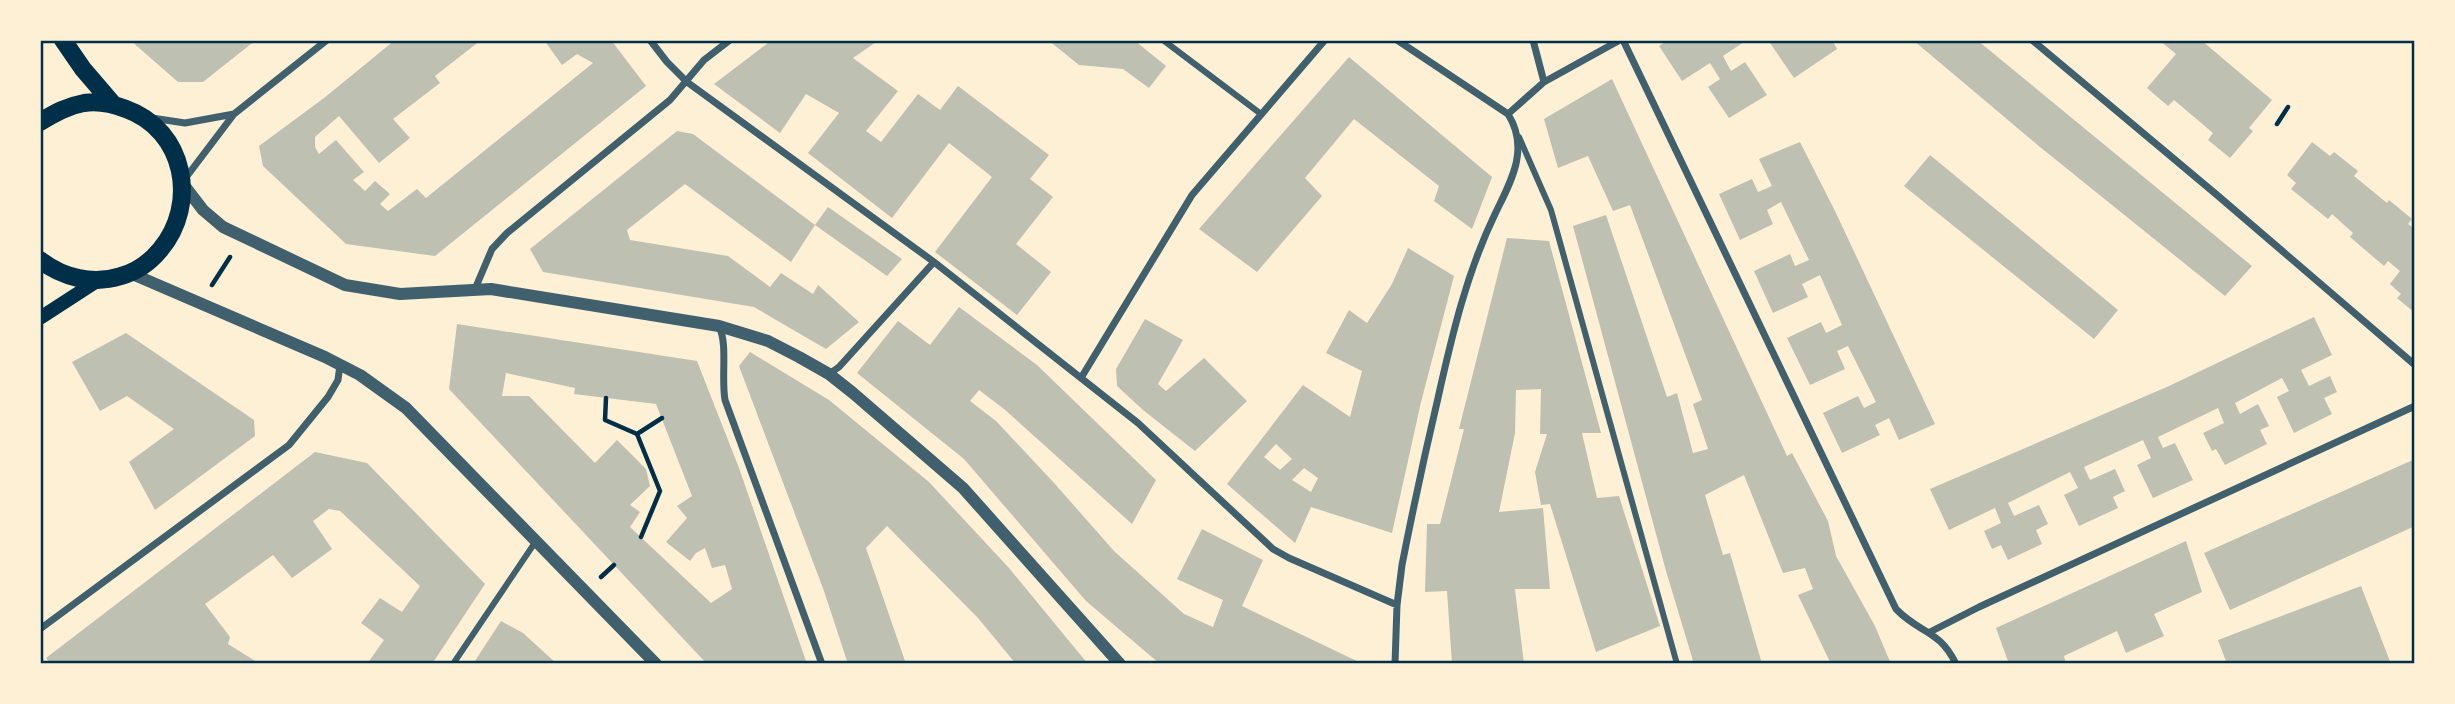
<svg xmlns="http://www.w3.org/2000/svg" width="2455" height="704" viewBox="0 0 2455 704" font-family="'DejaVu Sans',sans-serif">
<rect width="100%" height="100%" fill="#fdf0d5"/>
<path fill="#bec0b2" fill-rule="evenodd" d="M130,40H256L203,82H178Z
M395,40H481L435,76L440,83L393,119L410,138L379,163L339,116L315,137V147L319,154L336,140L364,172L353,180L365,191L375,181L390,194L380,204L388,211L417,189L426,198L593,63L577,54L562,65L544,40H611L646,86L435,256L346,244L263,166L259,146L324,98Z
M772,40H879L853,58L898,91L866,131L881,142L918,94L940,110L958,86L1049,155L1030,179L1053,197L1016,244L1051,272L1017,315L935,252L992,177L949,143L892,218L808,153L839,113L806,94L780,133L714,84Z
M1048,40H1134L1166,66L1149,88L1123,69L1079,65Z
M1668,40H1747L1723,56L1731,71L1745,62L1767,95L1729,118L1708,87L1720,79L1710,63L1682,81L1659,46Z
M1775,40H1832L1837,49L1794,78L1770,43Z
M1913,40H1977L2252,266L2225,296L2040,147Z
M2159,40H2201L2272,100L2249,128L2253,131L2230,158L2208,140L2213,133L2174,100L2168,106L2147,88L2176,54Z
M1349,57L1492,177L1472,229L1434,201L1439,186L1354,119L1305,178L1322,196L1257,272L1199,229Z
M1612,79L1787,456L1792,453L1828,521L1836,556L1875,626L1891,664H1825L1830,662L1798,595L1813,589L1805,568L1783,573L1744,475L1705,495L1723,555L1730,553L1762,664H1694L1666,571L1573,226L1606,215L1667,397L1677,393L1693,453L1708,449L1693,404L1702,400L1630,205L1613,211L1588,156L1558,168L1544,119Z
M677,131L693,134L815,225L791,262L685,184L627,230L630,240L728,256L770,287L781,273L813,294L818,285L859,322L826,349L754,307L543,272L530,249Z
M1800,142L1835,211L1935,424L1899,440L1889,418L1875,425L1880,435L1842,453L1823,413L1858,396L1864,408L1876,402L1848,346L1837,351L1845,369L1810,385L1787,338L1821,322L1826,333L1842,325L1820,275L1802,284L1808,297L1773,313L1754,271L1790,254L1795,266L1809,260L1781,202L1767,210L1773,224L1740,240L1719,194L1752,179L1758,192L1772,186L1759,159Z
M2312,142L2330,156L2334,152L2358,171L2354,176L2387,203L2389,200L2412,219L2408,224L2415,229V313L2397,298L2401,294L2390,284L2400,271L2388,261L2384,266L2350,237L2353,233L2332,214L2328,219L2291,189L2296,183L2287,175Z
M1930,155L2118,310L2094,339L1904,186Z
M828,207L902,259L887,276L815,225Z
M1507,238L1549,241L1601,433H1582L1597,498L1619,496L1660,626L1596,652L1550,504L1541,505L1535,472L1547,434H1540L1541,389L1516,390L1515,433L1499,512L1543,508L1550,589H1515L1524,664H1452L1447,591L1425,592L1427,524H1440L1464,429H1459Z
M1408,248L1454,276L1421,402L1392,533L1311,507L1295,543L1227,484L1303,385L1350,417L1362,371L1326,353L1349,310L1367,323L1392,284ZM1276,444L1292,459L1280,470L1264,457ZM1304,468L1318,478L1311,492L1292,480Z
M959,307L1037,365L1156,480L1132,524L1004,409L979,390L970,401L996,421L1055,484L1114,551L1184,614L1213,627L1223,600L1177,579L1202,529L1263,560L1242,606L1363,664H1160L1086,601L964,459L857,373L898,321L930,345Z
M2314,317L2332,355L2301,370L2309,386L2330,376L2337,392L2324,398L2332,414L2294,433L2277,397L2289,391L2282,378L2235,403L2240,414L2258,404L2269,426L2260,430L2267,444L2225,465L2216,449L2212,451L2203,433L2224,423L2218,408L2158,437L2163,448L2175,443L2193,480L2153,498L2137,465L2151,458L2143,440L2084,467L2090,480L2115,469L2125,491L2113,497L2118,508L2079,526L2064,495L2078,488L2070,472L2008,503L2014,516L2039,505L2048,524L2036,530L2042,544L2008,560L2001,545L1992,549L1984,531L2001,523L1995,508L1949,530L1930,489L2169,386Z
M1145,319L1183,340L1158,384L1166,391L1204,358L1247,401L1195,451L1143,410L1117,386L1116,369Z
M457,324L697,361L739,468L807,664H707L449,389ZM506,373L575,388L574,394L656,404L692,496L677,506L687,518L666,542L690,561L696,553L705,548L712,568L725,565L732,589L711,603L630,527L640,512L630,505L650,486L646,469L617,440L595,463L529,396H502Z
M126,333L254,420L255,436L155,510L129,462L174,429L127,396L100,411L72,362Z
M750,352L829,400L929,482L1009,568L1088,664H1016L978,618L887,526L866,548L906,664H848L824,591L739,366Z
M315,452L367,463L485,584L432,664H367L384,640L361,623L380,598L402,612L420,586L340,511L329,509L313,521L332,549L292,578L273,555L205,604L230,637L228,644L260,664H51L46,658Z
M2415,459V526L2230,610L2204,553Z
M2186,541L2202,592L2154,614L2164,636L2126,653L2117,631L2064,656L2066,664H2009L1996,628Z
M2361,586L2391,664H2227L2218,640Z
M501,621L523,633L557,664H473Z"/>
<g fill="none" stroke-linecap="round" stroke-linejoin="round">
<path stroke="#003049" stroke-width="4.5" d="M2277,124L2288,107
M212,285L230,257
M606,398L605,420L637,434L660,491L641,537
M637,434L662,418
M601,577L614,565"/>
<path stroke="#3f606c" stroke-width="6" d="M1163,40L1261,114
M1519,137L1551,210L1677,664
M453,664L536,541"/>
<path stroke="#3f606c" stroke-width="7" d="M650,40L667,62L687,82L934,262L1138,423L1273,549L1289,558L1397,605
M1533,40L1544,82
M1623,40L1896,609C1920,634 1939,629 1956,664
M2032,40L2217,195L2415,365
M1508,114L1544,82L1620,40
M152,118L185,123L234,114
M184,180L234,114L327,40
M475,289L492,249L507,233L670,100L704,60L730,40
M719,327C728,343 721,378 725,400L822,664
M829,374L839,367L934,262
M1081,378L1192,195L1325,40
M40,629L289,445L328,397L338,380L340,365
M1930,632L1979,607L2415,406
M1395,664L1397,605L1402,565C1413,509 1425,453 1438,398C1452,335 1467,272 1495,214C1511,181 1530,149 1508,114L1397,40"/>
<path stroke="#3f606c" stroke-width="12" d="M183,184L203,210L223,227L345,285L400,294L491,289L719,326L768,341L799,357L829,374L853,393L963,488L1120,664
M130,273L325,357L360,375L406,408L656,664"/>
<path stroke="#003049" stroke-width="14" d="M40,318L97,281"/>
<path stroke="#003049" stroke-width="18" d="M63,40L83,69L113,104
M40,122C55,113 67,106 84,103C98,101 113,104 126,109C185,130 199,204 160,250C150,262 136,272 121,276C93,285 63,278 40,260"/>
</g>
<rect width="2455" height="704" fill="none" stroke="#fdf0d5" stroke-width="84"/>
<rect x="42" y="42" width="2371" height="620" fill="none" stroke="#003049" stroke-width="2.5"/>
</svg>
